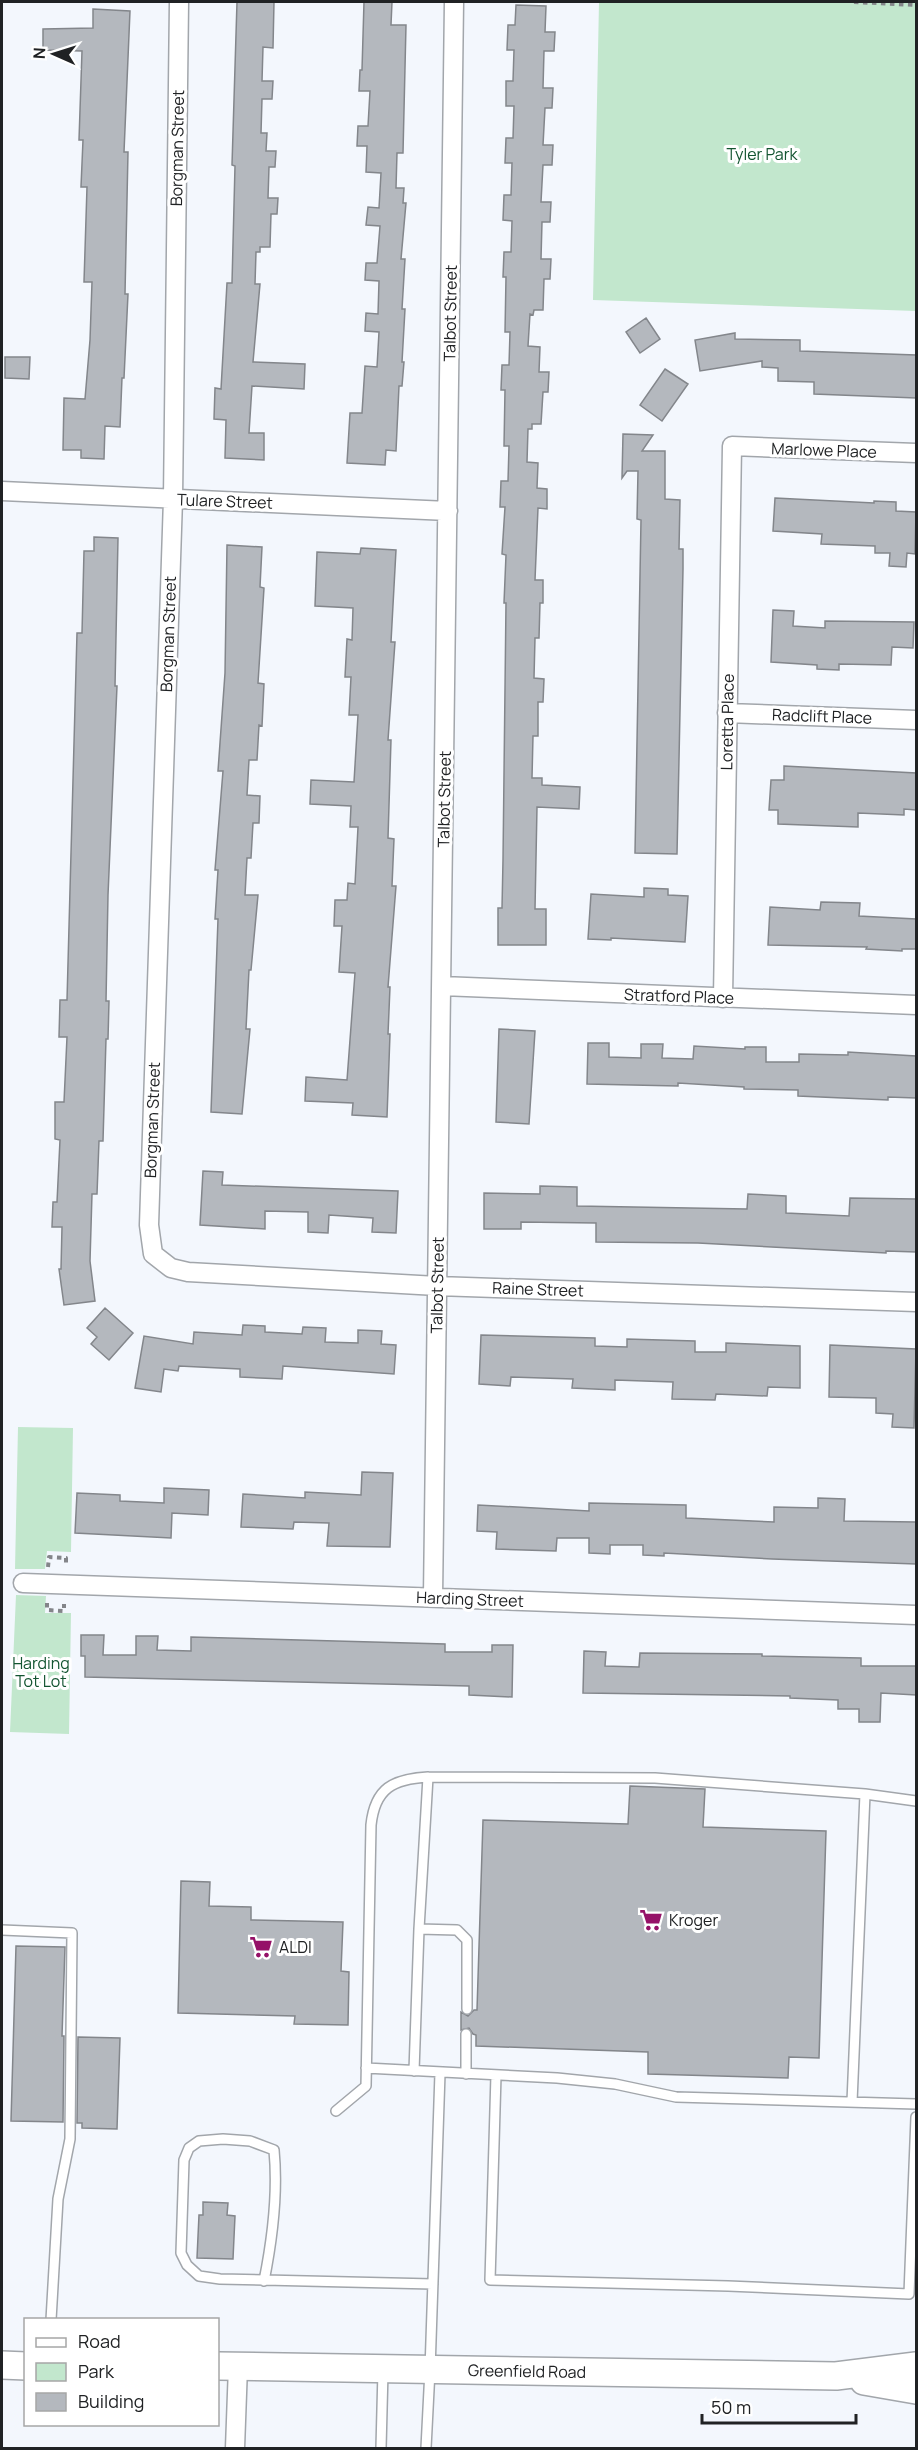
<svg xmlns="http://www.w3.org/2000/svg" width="918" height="2450" viewBox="0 0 918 2450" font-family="Manrope,sans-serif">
<rect width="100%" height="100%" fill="#f3f7fd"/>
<path fill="#c2e7cd" d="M599,2H916V311L593,300Z
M18,1427L73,1428L71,1552L47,1551L45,1569H15Z
M16,1595L46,1596L45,1613H71L69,1734L10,1732Z"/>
<path fill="#b4b8be" stroke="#83868b" stroke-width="1.5" d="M237,2H274L273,48L263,47L262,81H273L272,99H262L261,133H267L266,151H276L275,167H269L268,198H278L277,214H271L270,247H260V252H256L255,284H260L253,362L305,364L304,389L252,386L249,433H264V460L225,458L226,420L214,419L215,388L221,389L227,283H232L235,166L232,165Z
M364,2H392L391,25H406L403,153H397L396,188H404L403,203H406L401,259H405L402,309H405L402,362H404L402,386H399L396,451L386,450L385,465L347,463L350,413H362L365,366L377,367L379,332L365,331L366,313L378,314L379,281L365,280L366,263H377L380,226L366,225L368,207L379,208L381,173L366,172L367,146H357L358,126H368L370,91H359L360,70H362Z
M516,5L546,6L545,32H555L554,51H544L543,88H553L552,108H545L543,145H553L552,165H543L541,202H551L550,222H542L541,259H551L550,279H544L543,310H534L533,315L530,314L528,346L540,347L539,372H549L548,392H543L541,424H532V429H528L527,462L538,463L537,488L547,489V509L538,508L535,580H543V603H540L539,638H535L534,678L544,679L543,702H538V736H533L532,778H542V785L580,787L579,809L537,807L535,909H546V945H498V908H502L503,860L506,603H504L506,555L502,554L505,507H500L501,481H508L509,446H504L505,390H501L502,365H509L510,332H505L506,277H503L504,252H511L512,221L503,220L504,195H511L512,163H505L506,138H513L514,106H506V81H513L514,50H507L508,25H515Z
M93,9L130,11L124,152H128L125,294H128L124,378H122L120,427L105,426L104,459L81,458V450H63L64,398L85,399L90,340L92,282H84L87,187H81L83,140H79L82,51L43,50V29L93,28Z
M646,318L660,339L640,353L626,332Z
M735,333V339L800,340V351L916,355V398L814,394V382L778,381V368L762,367V361L700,371L695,340Z
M5,357H30L29,379L5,378Z
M665,369L688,384L662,421L640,405Z
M623,434L653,435L642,451H665V499L680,500L679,549H683V569L677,854L635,853L641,520L637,519L638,471H627L622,478Z
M775,498L874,503V501L896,502V511L916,512L915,554L907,553L906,567L889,566L890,553H875V546L821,544L822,534L773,531Z
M94,537L118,538L115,686H117L108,895L106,1001H109L108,1039H106L103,1141H99L97,1194H92L90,1261L95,1301L64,1305L59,1269H61L62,1227H52L53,1202H57L60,1140L55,1139V1102H64L67,1037H59L60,1000H67L77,633H82L84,551H94Z
M227,545L262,547L260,587L264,588L258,683L264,684L262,726L259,725L257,760H249L247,795L260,796L259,823H253L251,858H247L245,895H258L251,970H249L246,1029H250L242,1114L211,1112L218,919H215L218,870H215L223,771H218L225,673Z
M361,548L396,550L391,642H395L388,740H391L388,838L394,839L392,886H396L388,987H390L388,1034H390L387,1117L352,1115L353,1103L305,1101L306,1077L347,1080L355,973L339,972L342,926H334L335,900H347L348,883L355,884L358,827H350L351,806L310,804L311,780L354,782L358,715H349L351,677H345L347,639L352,640L353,608L315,606L317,552L360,554Z
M773,610L794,611L793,626L825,628V621L914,622L913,648L892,647L891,665L839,664V670L817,669V665L771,662Z
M784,766L916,773V810L904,809V815L858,813V827L778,824V810H769L771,780H784Z
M644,888L668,889V895L688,896L685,942L611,938V940L588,939L591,894L644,897Z
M821,902L860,903L859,916L916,919V949H902V951L866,949L867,947L768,945L770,907L820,910Z
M499,1029L535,1031L529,1124L496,1122Z
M588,1043H609V1057L641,1058V1044H663L662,1058L693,1059L694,1046L745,1049V1047H766V1062H799V1054L848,1055V1052L916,1056V1098L888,1097V1100L798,1096V1090L744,1089V1087L678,1083V1086L587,1084Z
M203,1171L223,1172L222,1185L398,1191L396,1233L372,1232L373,1218L329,1215L328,1233L308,1232V1212L265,1211V1229L200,1225Z
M540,1186L577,1187V1206L747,1209L748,1194L786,1196V1213L849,1216L850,1198L916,1199V1252L886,1251V1253L698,1243L596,1242V1223L521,1222V1229H484V1193L540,1194Z
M105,1308L133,1333L109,1360L91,1344L97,1337L87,1328Z
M243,1325L265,1326V1332L302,1334L303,1327L326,1328L325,1342L358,1343V1330L382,1331L381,1344L396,1345L394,1374L283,1366L282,1379L240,1377V1369L179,1366L178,1371L164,1369L161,1392L135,1388L144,1336L193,1344L194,1332L242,1335Z
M481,1335L595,1338V1346L627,1347V1339L695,1341V1352H726V1343L800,1346V1388L768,1387L767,1396L716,1394L715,1400L672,1399L673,1382L615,1380V1390L572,1388L573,1379L511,1377L510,1386L479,1384Z
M830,1345L916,1349L914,1428L892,1427L893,1414L876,1413V1398L829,1397Z
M362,1472L393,1473L390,1547L327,1546L329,1523L294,1522L293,1529L241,1527L243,1494L305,1498V1492L361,1495Z
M164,1488L209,1490L208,1515L172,1513L171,1538L75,1533L77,1493L120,1495V1501L164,1503Z
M818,1498L845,1499L844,1521L916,1522V1564L772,1559L664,1553V1556L643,1555V1545H610V1554L589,1553V1538H557L556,1551L496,1549L497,1532L477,1531L478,1505L589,1511V1503L686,1505V1518L774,1522V1507L818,1508Z
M81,1635H104L103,1655H136V1636H158L157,1650L191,1651V1637L445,1644V1652H492V1645H513L512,1697L469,1695V1686L85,1677V1656H81Z
M584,1651L606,1652L605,1666L639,1667L640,1653L762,1654V1656L861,1658V1666H916V1695L881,1693L880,1722H859V1709H838V1700L790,1698V1696L583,1693Z
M630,1786L705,1789L703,1827L826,1831L819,2058L789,2057L788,2078L648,2074V2052L476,2046V2035L473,2034L469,2028L461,2030V2012L468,2016L474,2010H477L483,1820L628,1824Z
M181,1881L210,1882L209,1906L251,1907V1920L343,1922L341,1971L349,1972L348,2025L294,2024L295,2016L178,2013Z
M16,1946L65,1947L62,2036H64L63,2122L11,2121Z
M78,2037L120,2038L117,2129L82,2128V2123H77Z
M203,2202L228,2203L227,2215L235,2216L233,2259L197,2258L199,2215H203Z"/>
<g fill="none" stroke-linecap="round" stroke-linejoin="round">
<g stroke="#a2a6ab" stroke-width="12">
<path id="lane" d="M419,1929L457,1930L467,1940V2009
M2,1930L72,1933L70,2139L58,2199L51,2320
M366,2068L557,2078L615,2084L676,2097L916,2104
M414,2071L419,1929L428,1777
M466,2074V2034
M496,2075L490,2280L728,2286L909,2294L916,2117
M852,2102L865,1794
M336,2111L366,2086L371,1825C375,1788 393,1779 428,1777L655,1778L865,1794L916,1801
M264,2281C272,2241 278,2191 274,2150L250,2141L223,2139L199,2141L189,2148L184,2160L181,2253L187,2265L199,2276L220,2279L433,2284
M381,2448L383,2371
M426,2448L430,2370L440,2073"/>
</g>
<g stroke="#a2a6ab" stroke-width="21">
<path id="street" d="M179,2L173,499L149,1225L153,1254L171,1268L188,1272L437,1286L916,1302
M2,491L448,511
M727,713L916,720
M442,986L916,1005
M723,998L732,446L916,453
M23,1583L916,1615
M433,1597L454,2
M235,2448L238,2366"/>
</g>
<g stroke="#a2a6ab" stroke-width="30">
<path id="secondary" d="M2,2365L26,2366
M218,2366L836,2376L916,2366
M864,2381L916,2390"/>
</g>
<path stroke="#838589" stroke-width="4" stroke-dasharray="4.5 4.5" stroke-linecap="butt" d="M854,2L916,5
M48,1567L49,1557L66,1558V1564
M47,1603V1610L64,1611V1604"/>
<use href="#lane" stroke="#fff" stroke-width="9"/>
<use href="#street" stroke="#fff" stroke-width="18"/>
<use href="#secondary" stroke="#fff" stroke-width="27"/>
</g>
<defs>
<g id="supermarket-bare" transform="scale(1.8)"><path d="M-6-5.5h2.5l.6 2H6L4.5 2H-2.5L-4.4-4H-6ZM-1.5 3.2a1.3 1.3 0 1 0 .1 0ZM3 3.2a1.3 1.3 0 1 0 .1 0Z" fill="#951168" stroke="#fff" stroke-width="2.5" paint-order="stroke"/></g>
</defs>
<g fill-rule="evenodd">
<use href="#supermarket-bare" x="651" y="1920"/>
<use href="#supermarket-bare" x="261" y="1947"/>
</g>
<g text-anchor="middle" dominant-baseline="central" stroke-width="6" stroke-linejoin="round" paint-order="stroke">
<g font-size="16" fill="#202224" stroke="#fff">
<text transform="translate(177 148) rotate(-89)">Borgman Street</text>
<text transform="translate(450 313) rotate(-89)">Talbot Street</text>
<text transform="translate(824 450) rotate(2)">Marlowe Place</text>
<text transform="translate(225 501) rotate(2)">Tulare Street</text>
<text transform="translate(168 634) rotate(-88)">Borgman Street</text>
<text transform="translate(822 716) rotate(2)">Radclift Place</text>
<text transform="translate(727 722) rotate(-89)">Loretta Place</text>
<text transform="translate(444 799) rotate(-89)">Talbot Street</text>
<text transform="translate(679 996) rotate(2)">Stratford Place</text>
<text transform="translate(152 1120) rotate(-88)">Borgman Street</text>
<text transform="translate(437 1285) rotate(-89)">Talbot Street</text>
<text transform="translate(538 1289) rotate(2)">Raine Street</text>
<text transform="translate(470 1599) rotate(2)">Harding Street</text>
<text transform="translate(527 2371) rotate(1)">Greenfield Road</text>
</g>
<g font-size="16" fill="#135531" stroke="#fff">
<text x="762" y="154">Tyler Park</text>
<text x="41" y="1663">Harding<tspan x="41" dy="18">Tot Lot</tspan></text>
</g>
<g font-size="16" fill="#202224" stroke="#fff" text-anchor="start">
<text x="669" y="1920">Kroger</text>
<text x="279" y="1947">ALDI</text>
</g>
</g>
<rect width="918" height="2450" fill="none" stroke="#202224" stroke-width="6"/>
<rect x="24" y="2318" width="195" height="108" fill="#ffffff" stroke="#a6a7a7" stroke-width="1.5"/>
<rect x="36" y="2338" width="30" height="9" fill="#ffffff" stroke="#a6a7a7" stroke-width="1.5"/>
<text x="78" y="2348" font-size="18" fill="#202224">Road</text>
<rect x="36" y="2363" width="30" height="18" fill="#c2e7cd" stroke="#a6a7a7" stroke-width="1.5"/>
<text x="78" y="2378" font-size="18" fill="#202224">Park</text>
<rect x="36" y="2393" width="30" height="18" fill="#b4b8be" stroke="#a6a7a7" stroke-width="1.5"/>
<text x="78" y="2408" font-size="18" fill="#202224">Building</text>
<g transform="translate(54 54) rotate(273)" stroke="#ffffff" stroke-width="4.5" paint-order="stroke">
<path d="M0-4.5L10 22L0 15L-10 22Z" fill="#202224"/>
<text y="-9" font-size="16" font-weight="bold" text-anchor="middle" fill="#202224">N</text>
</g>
<path d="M702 2414v9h154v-9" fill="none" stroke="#202224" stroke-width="3"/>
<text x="711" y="2414" font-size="18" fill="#202224" stroke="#ffffff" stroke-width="4.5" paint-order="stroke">50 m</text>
</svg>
